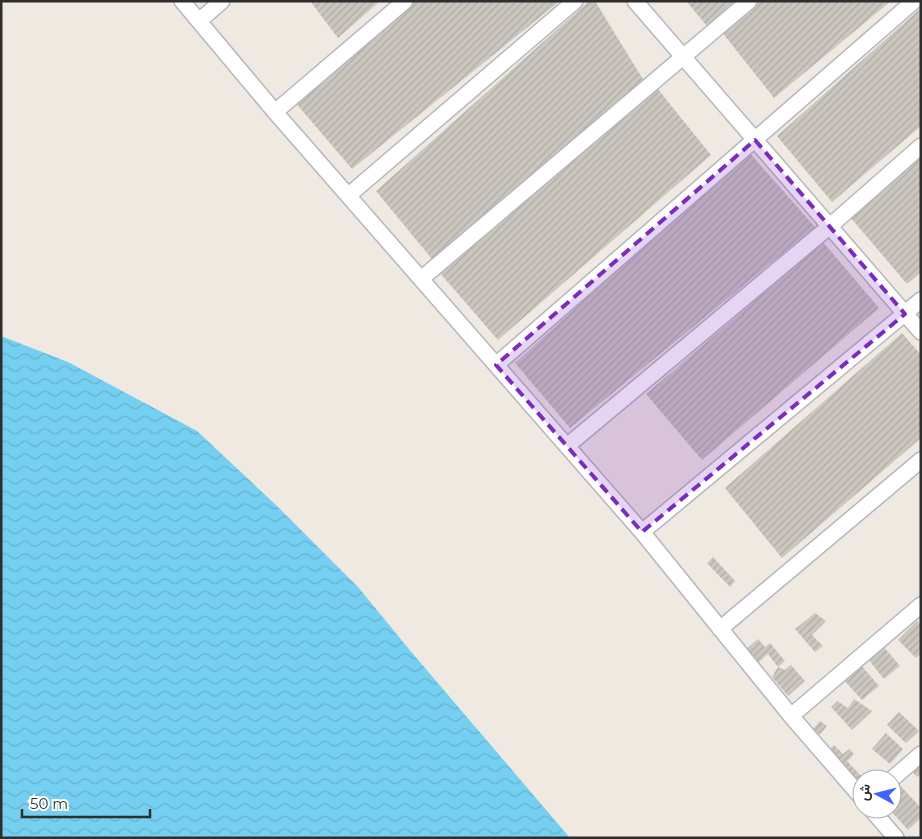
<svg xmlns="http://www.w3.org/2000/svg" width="922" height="839" viewBox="0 0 922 839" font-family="Montserrat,Vazirmatn,sans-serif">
<defs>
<pattern id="water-waves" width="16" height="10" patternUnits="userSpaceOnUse" patternTransform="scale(1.25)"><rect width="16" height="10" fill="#75cff0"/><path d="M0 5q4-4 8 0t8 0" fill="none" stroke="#66b2ce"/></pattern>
<pattern id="building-hatch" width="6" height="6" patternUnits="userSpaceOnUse" patternTransform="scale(1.25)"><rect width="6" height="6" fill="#cbc7bf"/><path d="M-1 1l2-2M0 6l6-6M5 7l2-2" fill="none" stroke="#afaba4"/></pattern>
</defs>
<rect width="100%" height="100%" fill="#efe9e1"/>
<path fill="url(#water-waves)" d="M1,336L68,362L197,431L277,506L358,587L408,648L570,838H1Z"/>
<path fill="url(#building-hatch)" d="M310,1H380L338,38Z
M412,1H560L352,169L294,101Z
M589,1H595L644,81L432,259L376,191Z
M686,1H734L707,26Z
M757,1H891L774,98L721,31Z
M921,8V126L832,202L777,136Z
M657,88L711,155L498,340L439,272Z
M748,151L815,227L570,428L515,363Z
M921,154V272L907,284L850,217Z
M823,242L879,308L702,460L646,394Z
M902,333L921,355V438L782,558L725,488Z
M713,557L735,581L730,587L707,563Z
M815,613L826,621L812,635L823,646L815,652L795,629Z
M917,621L921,625V653L916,658L898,640Z
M758,639L765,647L770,643L785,661L778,667L785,670L791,665L805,681L788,696L772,677L778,667L768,654L755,665L744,651Z
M883,646L900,666L884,679L868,659Z
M860,664L879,686L862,700L843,679Z
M854,699L872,711L852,730L831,707L837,701L848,708Z
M899,712L919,731L906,743L887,725Z
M820,721L827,726L820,734L811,731Z
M886,733L903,749L890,764L872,749Z
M834,745L843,754L849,749L854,754L847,761L864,779H862L859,783L827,751Z
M914,762L921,771V774L917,777L908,767Z
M896,781L921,808V818L908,830L889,809H892V784Z"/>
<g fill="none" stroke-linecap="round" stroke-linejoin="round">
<g stroke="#b4b7c1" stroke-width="18">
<path id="minor" d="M182,1L275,112L642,532L791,716L862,798
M635,1L921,332
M199,21L222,1
M275,112L405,1
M349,195L575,1
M421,279L749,1
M496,365L914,1
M567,446L830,226L921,146
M642,532L921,300
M720,629L921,460
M791,716L921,605
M892,779L921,754
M871,809L896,838"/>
</g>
<use href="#minor" stroke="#fff" stroke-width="15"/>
</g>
<path fill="#7b2cbf" fill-opacity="0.2" stroke="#7b2cbf" stroke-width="4" stroke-dasharray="10 6" stroke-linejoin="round" d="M755,140L905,314L642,532L496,365Z"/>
<rect width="922" height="839" fill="none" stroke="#2e2e2e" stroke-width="5"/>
<g transform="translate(877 794) rotate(277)"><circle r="24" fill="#ffffff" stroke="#ababab"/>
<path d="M0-4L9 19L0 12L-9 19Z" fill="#4264fb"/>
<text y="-8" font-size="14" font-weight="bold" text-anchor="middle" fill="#2e2e2e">ش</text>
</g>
<path d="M22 809v8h128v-8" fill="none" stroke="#2e2e2e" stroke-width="2.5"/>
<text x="30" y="809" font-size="15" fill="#2e2e2e" stroke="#ffffff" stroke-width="4" paint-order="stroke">50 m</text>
</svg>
